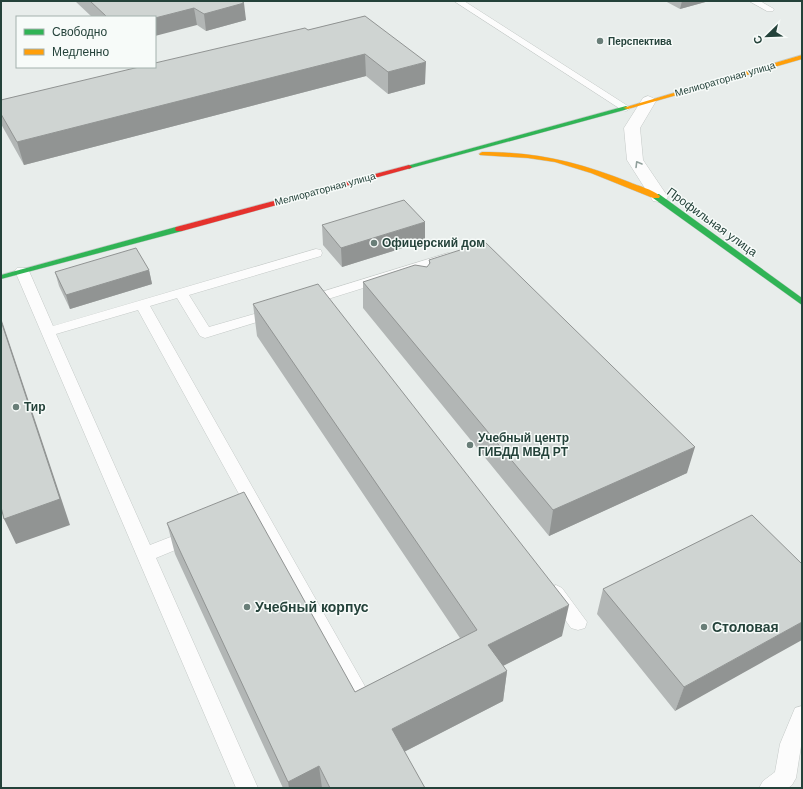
<svg xmlns="http://www.w3.org/2000/svg" width="803" height="789" viewBox="0 0 803 789" font-family="Helvetica,sans-serif">
<rect width="100%" height="100%" fill="#e8edeb"/>
<g fill="none" stroke-linecap="round" stroke-linejoin="round">
<g stroke="#c5cac8" stroke-width="1">
<path id="lane" d="M454,1H464L631,108L626,111L622,110Z
M749,1H760L774,9L773,11H767Z
M316,249L321,250L322,253L321,256L189,295L209,327L275,308L280,309L282,312L280,315L205,338L200,336L177,298L150,306L371,697L374,703L371,709L364,712L357,709L138,310L56,334L150,545L191,529L197,531L200,536L197,541L156,558L258,788H236L15,271L17,268H27L29,271L53,326Z
M448,253L453,254L454,257L453,260L312,304L307,305L302,304L300,301L302,298Z
M556,585L562,588L587,622L585,628L578,630L571,628L550,598L547,593L550,588Z
M802,706V740L796,778L792,785L788,788H759L763,781L775,772L780,744L795,708Z"/>
</g>
<g stroke="#c5cac8" stroke-width="1">
<path id="street" d="M648,96L653,98L656,101L640,128L643,160L668,197L665,201L659,202L653,201L627,160L624,128L643,98Z"/>
</g>
<g stroke="#c3cbc8" stroke-width="1">
<path id="fast" d="M626,106L629,108L628,109L411,168L409,169L406,167L407,166Z
M653,194H659L802,298V305L653,198Z
M176,227H182L183,229L182,231L1,279V275Z"/>
</g>
<g stroke="#c3cbc8" stroke-width="1">
<path id="slow" d="M802,55V59L628,109L623,108Z
M482,152C537,152 578,162 629,182C638,186 652,189 660,196L659,198H653L591,173L555,162L528,158L480,155L479,154Z"/>
</g>
<g stroke="#c3cbc8" stroke-width="1">
<path id="jam" d="M409,165L412,167L411,168L182,231H176L175,229L176,227Z"/>
</g>
<use href="#lane" fill="#fcfcfc" fill-rule="evenodd"/>
<use href="#street" fill="#fcfcfc" fill-rule="evenodd"/>
<use href="#fast" fill="#30b455" fill-rule="evenodd"/>
<use href="#slow" fill="#ff9f0a" fill-rule="evenodd"/>
<use href="#jam" fill="#e5322d" fill-rule="evenodd"/>
</g>
<path fill="#b2b6b5" d="M75,1H241L246,20L206,31L197,25L155,17H92Z
M665,1H709L680,9Z
M365,16L425,84L388,94L366,76L24,165L1,124V100L308,30Z
M322,225L425,241L342,267L323,245Z
M429,260L687,473L549,536L363,308V282L427,267L429,265Z
M149,270L152,284L70,309L59,286L55,272Z
M253,304L562,636L503,666L507,671L503,701L404,752L425,788H283L175,554L167,523L355,692L460,638L257,336Z
M752,515L675,711L597,614L603,589Z"/>
<path fill="#919493" d="M682,1H709L680,9Z
M244,3L246,20L206,31L204,14Z
M194,8L197,25L155,36V18Z
M365,54L366,76L24,165L17,142Z
M426,62L425,84L388,94V72Z
M425,222V241L342,267L341,248Z
M149,270L152,284L70,309L66,295Z
M1,318L70,525L16,544L4,519Z
M695,447L687,473L549,536L553,510Z
M569,605L562,636L485,675L488,645Z
M802,622V640L675,711L684,687Z
M507,671L503,701L392,758V729Z
M319,766L322,788H289L288,782Z"/>
<path fill="#cfd4d2" stroke="#919493" d="M90,1H241L244,3L204,14L194,8L155,18V17H107Z
M365,16L426,62L388,72L365,54L17,142L1,114V100L139,67H155V63L305,28L308,30Z
M404,200L425,222L341,248L322,225Z
M485,242L695,447L553,510L363,282L415,265L427,267L430,263L429,260Z
M136,248L149,270L66,295L55,272Z
M318,284L569,605L488,645L507,671L392,729L425,788H330L319,766L288,782L167,523L244,492L355,692L477,630L253,304Z
M1,321L60,499L4,519L1,507Z
M752,515L802,564V622L684,687L603,589Z"/>
<defs><path id="oneway-chevron" d="M-2-3.5L2.5 0L-2 3.5" fill="none" stroke-width="1.6" stroke-linecap="round" stroke-linejoin="round"/></defs>
<use stroke="#909f9b" href="#oneway-chevron" transform="translate(638 164) rotate(-121)"/>
<g fill="#697e78" stroke="#f7fbf9" stroke-width="1.5">
<circle cx="600" cy="41" r="4"/>
<circle cx="374" cy="243" r="4"/>
<circle cx="16" cy="407" r="4"/>
<circle cx="470" cy="445" r="4"/>
<circle cx="247" cy="607" r="4"/>
<circle cx="704" cy="627" r="4"/>
</g>
<g text-anchor="middle" dominant-baseline="central" stroke-width="3" stroke-linejoin="round" paint-order="stroke">
<g font-size="10" font-weight="bold" fill="#24423a" stroke="#f7fbf9" text-anchor="start">
<text x="608" y="41">Перспектива</text>
</g>
<g font-size="10" fill="#24423a" stroke="#f7fbf9">
<text transform="translate(725 79) rotate(-16)">Мелиораторная улица</text>
<text transform="translate(325 189) rotate(-15)">Мелиораторная улица</text>
</g>
<g font-size="12" fill="#24423a" stroke="#f7fbf9">
<text transform="translate(712 222) rotate(36)">Профильная улица</text>
</g>
<g font-size="12" font-weight="bold" fill="#24423a" stroke="#f7fbf9" text-anchor="start">
<text x="382" y="243">Офицерский дом</text>
<text x="24" y="407">Тир</text>
<text x="478" y="438">Учебный центр<tspan x="478" dy="14">ГИБДД МВД РТ</tspan></text>
</g>
<g font-size="14" font-weight="bold" fill="#24423a" stroke="#f7fbf9" text-anchor="start">
<text x="255" y="607">Учебный корпус</text>
<text x="712" y="627">Столовая</text>
</g>
</g>
<rect width="803" height="789" fill="none" stroke="#24423a" stroke-width="4"/>
<rect x="16" y="16" width="140" height="52" fill="#f7fbf9" stroke="#a3b1ad"/>
<rect x="24" y="29" width="20" height="6" fill="#30b455" stroke="#a3b1ad"/>
<text x="52" y="36" font-size="12" fill="#24423a">Свободно</text>
<rect x="24" y="49" width="20" height="6" fill="#ff9f0a" stroke="#a3b1ad"/>
<text x="52" y="56" font-size="12" fill="#24423a">Медленно</text>
<g transform="translate(767 36) rotate(247)" stroke="#f7fbf9" stroke-width="3" paint-order="stroke">
<path d="M0-3L7 15L0 10L-7 15Z" fill="#24423a"/>
<text y="-6" font-size="11" font-weight="bold" text-anchor="middle" fill="#24423a">С</text>
</g>
</svg>
